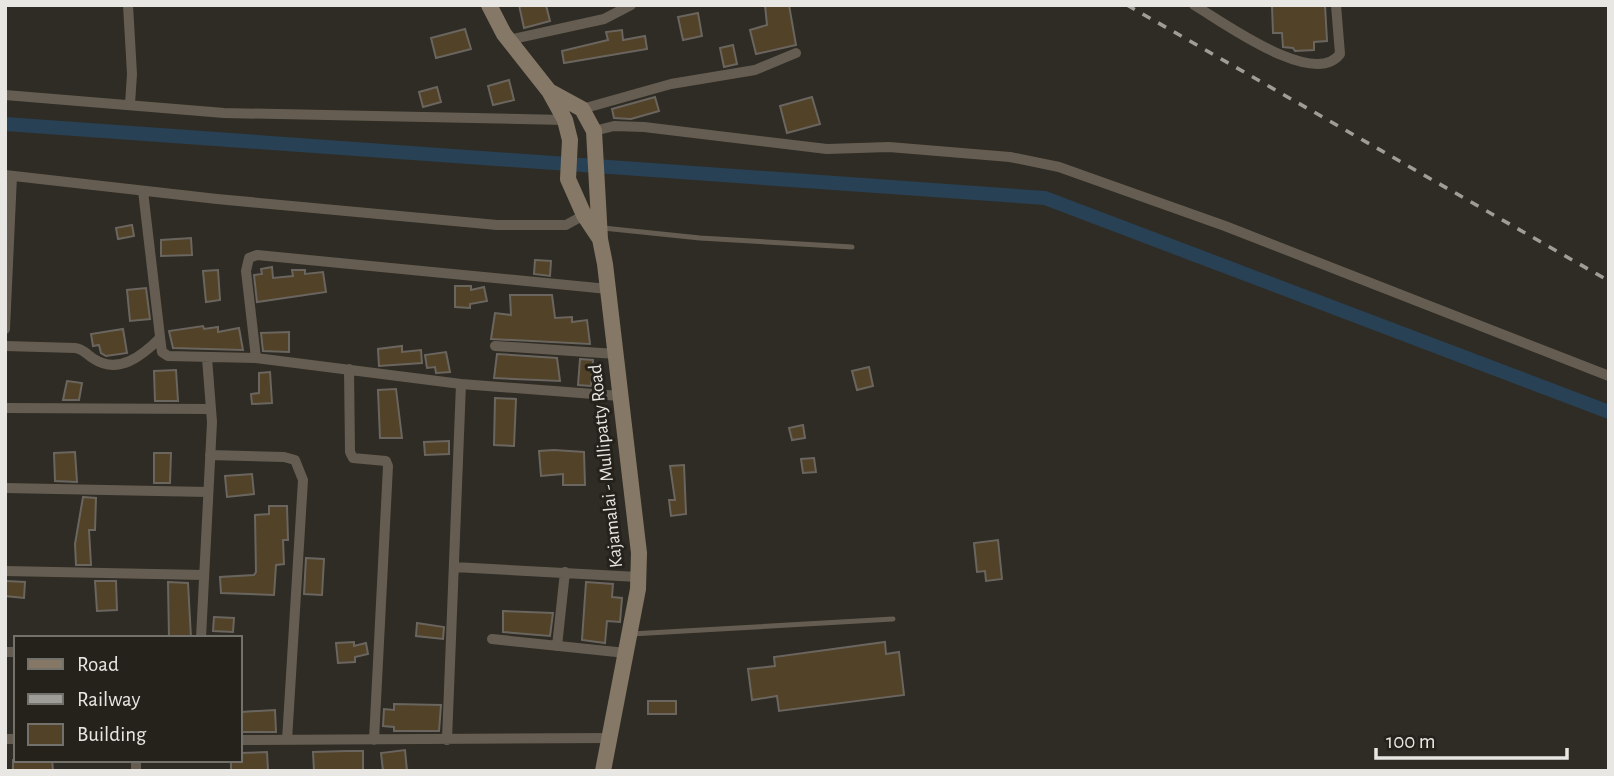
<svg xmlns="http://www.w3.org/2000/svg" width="1614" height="776" viewBox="0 0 1614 776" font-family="'Alegreya Sans',sans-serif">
<rect width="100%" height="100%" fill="#2f2c25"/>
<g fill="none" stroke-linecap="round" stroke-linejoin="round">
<path stroke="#284154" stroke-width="14" d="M5,124L1045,198L1609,412"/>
</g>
<path fill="#514228" stroke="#6a655e" stroke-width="2" d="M519,5H546L550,21L524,28Z
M765,5H789L796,45L756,54L750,30L767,25Z
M1325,5L1327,41L1314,42V50L1295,51L1293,48L1283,47L1282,33H1273L1272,6Z
M698,13L702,36L683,40L678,17Z
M465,29L471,49L436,58L431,38Z
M622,30L623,40L645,36L647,49L564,63L562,51L608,40L606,32Z
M733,45L737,64L724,67L720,48Z
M509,80L514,100L493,105L488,86Z
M437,87L441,102L423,107L419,92Z
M655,97L659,111L631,119L614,118L612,109Z
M812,97L820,124L787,133L780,106Z
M132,225L134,236L118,239L116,228Z
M191,238L192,255L161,256V240Z
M535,260L551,261L550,276L534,274Z
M272,267L273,278L293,276L292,270H305V274L323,272L326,292L257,302L254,275L262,274L261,269Z
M218,270L220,300L206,302L203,271Z
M455,286H471V290L484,287L487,301L470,304V308L455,307Z
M146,288L150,319L130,321L127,290Z
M510,295H552L555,318L572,317V322L587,320L590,344L491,339L495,313L511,315Z
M203,326L204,329L218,327V332L239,328L243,350L173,348L169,331Z
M123,329L127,353L106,356L101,353L99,345L93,346L91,334Z
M289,332V352L263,351L261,333Z
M402,346V352L421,350L422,363L379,366L378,349Z
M446,352L450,372L436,373L435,367L427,368L425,355Z
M497,354L557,358L560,381L494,378Z
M580,359L593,360L591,386L578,385Z
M869,367L873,386L857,390L852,371Z
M176,370L178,401H155L154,371Z
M270,372L272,403L252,404L251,394L259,393V373Z
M67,381L82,383L79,400H63Z
M396,389L402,438H380L378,390Z
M495,398L516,399L514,446L494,445Z
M803,425L805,438L792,440L789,428Z
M449,441V454L425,455L424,442Z
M554,450L584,452L585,485H563V474L541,476L539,451Z
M75,452L77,482L55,481L54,453Z
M154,453H171L170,483H154Z
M814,458L816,472L803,473L801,459Z
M684,465L686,514L671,516L669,500H675L670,466Z
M252,474L254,494L227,497L225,476Z
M83,497L96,498L95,530H89L91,565H76L75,544Z
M269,506H287L288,540H283L284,564L276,565L274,595L221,593L220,577L254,575L256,572L255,515L269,514Z
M998,540L1002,579L986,581L985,571L977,572L974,543Z
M306,558L324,559L322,595L304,594Z
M6,581L25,582L24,598L5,596Z
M95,581H116L117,610L97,611Z
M168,582L188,583L191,638H169Z
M586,582L613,584L612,597L622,598L620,622L607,621L605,643L582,640Z
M503,611L553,613L550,636L503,632Z
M214,617L234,618L233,632L213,631Z
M417,623L444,627L443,639L416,636Z
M354,642V646L366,643L368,654L355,657V662L338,663L336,643Z
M885,642L886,654L899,652L904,695L779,711L777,696L752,700L748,669L775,666L774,657Z
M648,701H676V714H648Z
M394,704L441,705L439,731H394V727L383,726L384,709L394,710Z
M275,710L276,732H242L241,712Z
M405,750L407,771H383L381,753Z
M347,751H363V771H314L313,752Z
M267,752L268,771H231V760H240V753Z
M13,760H52L53,771H13Z"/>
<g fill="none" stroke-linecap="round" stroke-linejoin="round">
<path stroke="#655d51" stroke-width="5" d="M603,228L700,238L852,247
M631,634L893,619"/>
<path stroke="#655d51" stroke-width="10" d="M128,5L132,74L130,104
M1194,5C1223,22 1314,89 1340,54L1336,5
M508,40L604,19L631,5
M5,95L224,113L565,120
M582,109L671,84L755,70L796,53
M594,131L614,126L644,127L827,149L889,147L1010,157L1059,167L1225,226L1609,376
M5,175L217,199L497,225H566L584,215
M143,191L161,345L162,352L168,356L256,358L461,384L620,396
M5,329L12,176
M5,346L75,348C84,349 87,355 94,359C119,375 143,355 160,338
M495,346L616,354
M256,358L246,271L249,258L257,255L608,289
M349,369L350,452L353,458L386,461L388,466L374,740
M5,408L211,409
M210,455L284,457L295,460L303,480L287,740
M5,488L208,492
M454,567L638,577
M5,571L204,575
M201,638L212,422L207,358
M492,639L626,653
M557,646L565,572
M5,652H16
M5,739H16
M240,740L610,738
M447,740L461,384
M136,771V760"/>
<path stroke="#857866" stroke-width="16" d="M489,5L504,34L549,91L565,120L570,140L568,179L584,215L600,239L605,264L639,553L638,589L603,771
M549,91L582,109L594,131L600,239"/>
<path stroke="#9f9d98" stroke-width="3.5" stroke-dasharray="9 9" stroke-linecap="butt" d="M1127,5L1609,281"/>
</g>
<g text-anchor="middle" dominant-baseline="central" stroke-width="6" stroke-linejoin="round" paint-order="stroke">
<g font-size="19" fill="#e9e7e3" stroke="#25221c">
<text transform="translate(606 466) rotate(-96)">Kajamalai - Mullipatty Road</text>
</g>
</g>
<rect width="1614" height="776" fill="none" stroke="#e9e7e3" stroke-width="14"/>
<rect x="14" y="636" width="228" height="126" fill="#25221c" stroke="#73716c" stroke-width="2"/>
<rect x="28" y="659" width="35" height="10" fill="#857866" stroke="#73716c" stroke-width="2"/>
<text x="77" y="671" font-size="21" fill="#e9e7e3">Road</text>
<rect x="28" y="694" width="35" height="10" fill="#9f9d98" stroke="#73716c" stroke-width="2"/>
<text x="77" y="706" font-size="21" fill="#e9e7e3">Railway</text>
<rect x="28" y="724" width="35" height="21" fill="#514228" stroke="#73716c" stroke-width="2"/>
<text x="77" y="741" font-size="21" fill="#e9e7e3">Building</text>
<path d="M1376 748v10h191v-10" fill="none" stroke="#e9e7e3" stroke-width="3.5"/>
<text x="1386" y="748" font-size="21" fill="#e9e7e3" stroke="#25221c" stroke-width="5" paint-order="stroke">100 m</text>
</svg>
